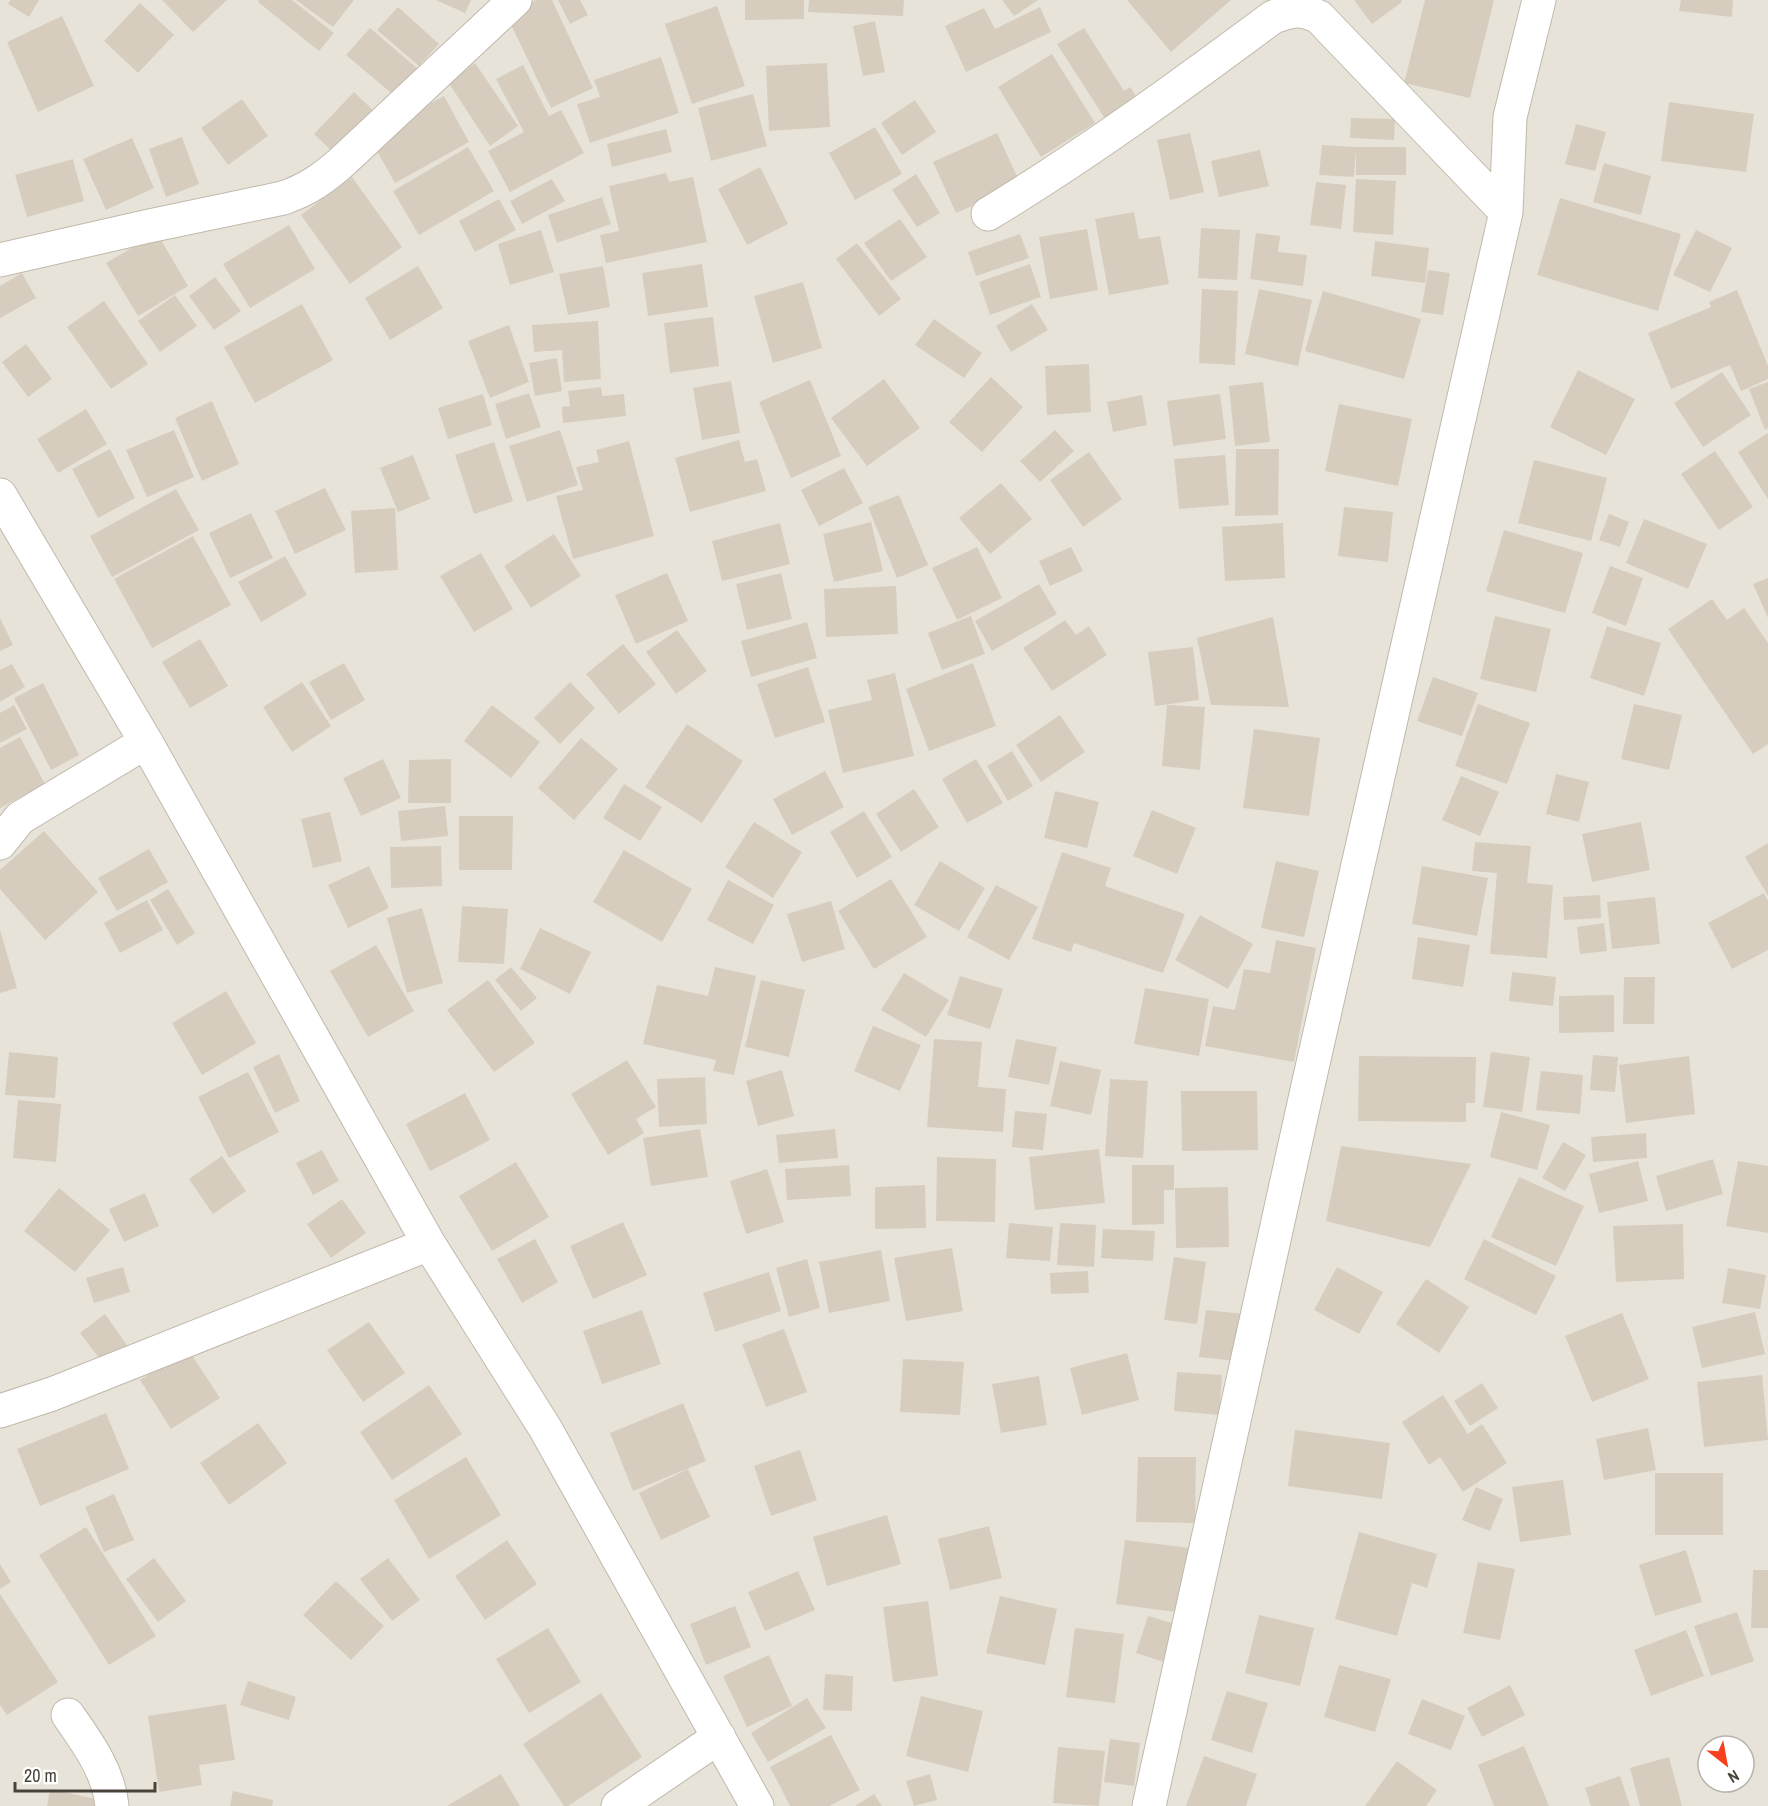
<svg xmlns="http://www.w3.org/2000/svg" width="1768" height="1806" viewBox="0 0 1768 1806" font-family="'Archivo Narrow',sans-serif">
<rect width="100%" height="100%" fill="#f5f1ea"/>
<path fill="#e8e3d8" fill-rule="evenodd" d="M0,0H1768V1806H0ZM1708,1746H1744V1782H1708Z"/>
<path fill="#d6cdbf" d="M10,0H39L29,17L8,4Z
M162,0H227L193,32Z
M259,0H292L334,33L319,51L258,2Z
M296,0H354L333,27Z
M436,0H471L465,13Z
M536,0H552L593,88L551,108L506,14Z
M558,0H580L588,15L570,24Z
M745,0H804V19L745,20Z
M809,0H904L903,16L808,12Z
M1002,0H1038L1014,16Z
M1127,0H1231L1171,52Z
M1354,0H1401L1402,2L1372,24Z
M1425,0H1494L1470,98L1404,83Z
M1681,0H1733L1732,17L1679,11Z
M140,3L174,35L138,73L104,41Z
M717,6L745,86L692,104L665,24Z
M398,7L439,44L419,66L377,30Z
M1040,7L1051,32L966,72L945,26L984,8L995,29Z
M62,16L94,86L38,112L7,42Z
M875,21L885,72L863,76L853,26Z
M370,28L419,70L396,97L346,55Z
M1084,28L1124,91L1130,87L1141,104L1109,125L1057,44Z
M1052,54L1095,123L1041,157L998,87Z
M661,57L679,113L590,143L577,104L600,97L594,80Z
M475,63L518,126L490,146L448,82Z
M827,63L830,127L769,131L766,66Z
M523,65L549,116L561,110L584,153L510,192L488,151L524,132L496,79Z
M354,92L375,112L335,154L314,134Z
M753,94L767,146L711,161L698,108Z
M444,96L469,142L395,183L369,137Z
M242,99L268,136L228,165L201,128Z
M915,100L936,132L902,155L881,123Z
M1669,102L1754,114L1746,172L1661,161Z
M1351,118L1395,119L1394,140L1350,138Z
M1576,124L1606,132L1595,171L1565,164Z
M875,127L902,174L855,200L829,153Z
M666,129L672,152L612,167L607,144Z
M997,133L1021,185L956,213L933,162Z
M1190,133L1204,192L1170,200L1157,140Z
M182,137L199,184L166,197L149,149Z
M132,138L154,188L106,210L83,159Z
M1322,145L1356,147H1406V175H1356V150L1354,177L1319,175Z
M468,147L494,191L419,235L393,191Z
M1260,150L1269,186L1219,197L1211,161Z
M73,159L84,201L27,217L15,175Z
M1604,163L1651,176L1641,215L1593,202Z
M760,167L788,224L747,245L718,189Z
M666,173L669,182L693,177L707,242L606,263L600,235L619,231L609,186Z
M916,174L940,213L917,227L892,190Z
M352,177L402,247L350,284L301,215Z
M552,179L565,201L522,224L510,201Z
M1356,179L1396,181L1393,235L1353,232Z
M1316,182L1346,185L1341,229L1310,225Z
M602,197L611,224L557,243L548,215Z
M1560,198L1681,234L1658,311L1537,275Z
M499,199L516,230L475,252L459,221Z
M1134,212L1139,239L1160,236L1169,284L1109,295L1095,219Z
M900,219L927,257L891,281L864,243Z
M289,225L315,269L250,308L223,264Z
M1201,228L1240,230L1237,280L1198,278Z
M1087,229L1098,290L1050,299L1039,237Z
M541,230L554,272L510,285L498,244Z
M1696,230L1732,248L1710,292L1673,275Z
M157,233L188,286L138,316L106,263Z
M1256,233L1280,236L1278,252L1307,255L1303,286L1250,279Z
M1020,234L1029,258L976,276L968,252Z
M1375,241L1429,248L1425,283L1371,276Z
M857,243L901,299L879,316L836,259Z
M702,264L708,307L648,316L642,273Z
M1030,264L1041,297L990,315L979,282Z
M418,266L443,308L390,340L365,298Z
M603,266L610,307L568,315L559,274Z
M1428,270L1450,273L1443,315L1421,312Z
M22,273L36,298L0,318V286Z
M215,277L241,311L214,330L189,296Z
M803,282L822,348L773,363L754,296Z
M1202,289L1238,291L1235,365L1199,363Z
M1259,289L1312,300L1298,366L1245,354Z
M1737,290L1768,366V379L1741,391L1730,365L1671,389L1648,333L1711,307L1709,302Z
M1323,291L1421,319L1404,379L1305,351Z
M175,295L197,326L160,352L138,321Z
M104,301L148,364L111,389L67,327Z
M302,304L333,360L255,403L224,347Z
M1032,304L1048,330L1011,352L996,326Z
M713,317L719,366L670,373L664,323Z
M934,319L982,353L964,378L915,345Z
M598,321L601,379L564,382L562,350L534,352L532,325Z
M509,325L529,382L490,398L468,341Z
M26,344L52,379L28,397L2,362Z
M557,358L562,391L535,396L529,363Z
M1089,364L1091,412L1047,415L1045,366Z
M1578,370L1635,399L1606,455L1550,427Z
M1722,372L1751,415L1703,447L1674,403Z
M991,377L1023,407L982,452L949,422Z
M884,379L920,428L867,466L831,418Z
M810,380L841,456L791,478L759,402Z
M731,381L740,433L702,440L693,388Z
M1263,382L1270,442L1235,446L1229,386Z
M1768,382V428L1765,430L1749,389Z
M601,387L602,396L624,394L626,416L563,423L562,407L570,406L568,391Z
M529,393L541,427L506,439L495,404Z
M483,394L492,425L448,439L438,408Z
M1220,394L1226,439L1173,446L1167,401Z
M1142,395L1147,425L1113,432L1107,402Z
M212,401L239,464L202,481L175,418Z
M1339,404L1412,419L1398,486L1325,471Z
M86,409L107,444L58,473L37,439Z
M174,430L194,477L147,497L126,450Z
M560,430L578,485L527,502L509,446Z
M1055,430L1074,451L1040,482L1020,461Z
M1768,433V499L1738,452Z
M739,440L745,462L757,459L766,491L690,512L675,458Z
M629,441L654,536L573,559L556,496L583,490L576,467L599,462L596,450Z
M494,442L513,501L474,514L455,455Z
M110,449L135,498L98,518L72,469Z
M1236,449H1279L1278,515L1235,516Z
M1715,451L1753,507L1719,530L1681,474Z
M1089,452L1122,499L1083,527L1050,480Z
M413,455L430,499L398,512L380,468Z
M1225,455L1229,505L1179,509L1174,459Z
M1534,460L1607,478L1591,541L1518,523Z
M844,468L863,503L819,526L801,490Z
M1001,483L1032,519L990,554L959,518Z
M325,488L346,530L295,554L275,511Z
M176,489L199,530L112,577L90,536Z
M899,495L928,565L897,578L868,507Z
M1344,507L1393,512L1388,562L1338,556Z
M395,508L398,570L355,573L351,511Z
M251,513L273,558L230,578L209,533Z
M1609,514L1629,522L1620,547L1599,540Z
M1644,519L1707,544L1688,589L1626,563Z
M871,522L883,571L834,582L823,534Z
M780,523L790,564L722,581L712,541Z
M1283,523L1285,578L1225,581L1222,527Z
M1504,530L1583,553L1565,613L1486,591Z
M554,534L581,576L531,608L504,566Z
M193,536L231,605L152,648L114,579Z
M977,547L1002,598L957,620L932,568Z
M1071,547L1083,571L1050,586L1039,561Z
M481,553L513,609L474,632L440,576Z
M285,556L307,595L261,622L238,582Z
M1610,566L1643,578L1626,626L1592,613Z
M667,573L688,621L636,644L615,595Z
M781,573L792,619L747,630L736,584Z
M1768,578V618L1753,584Z
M1039,584L1057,614L992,651L975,621Z
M896,586L898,634L826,637L824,589Z
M1712,599L1727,620L1744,608L1768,643V744L1753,754L1668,629Z
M971,616L985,654L942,670L928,633Z
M1495,616L1551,629L1536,692L1480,679Z
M1273,617L1289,707L1211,705L1197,638Z
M0,618L13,645L0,651Z
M1065,620L1076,635L1089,626L1107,655L1052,691L1023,648Z
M807,622L817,658L751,677L741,641Z
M1607,626L1661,643L1644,696L1590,678Z
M677,630L707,671L676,694L646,652Z
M200,639L228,686L190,708L162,662Z
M623,644L656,684L619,714L586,674Z
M1193,647L1199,700L1155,706L1148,652Z
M344,663L365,700L331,720L309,682Z
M973,663L996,726L929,751L906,689Z
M12,664L25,687L0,702V670Z
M808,667L825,722L775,738L757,684Z
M895,673L914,756L843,773L828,710L872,700L867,680Z
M1433,677L1478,693L1462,736L1417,721Z
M302,682L331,726L292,752L263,707Z
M570,682L595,708L560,744L534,718Z
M43,683L79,755L51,770L14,698Z
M1478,704L1530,723L1507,784L1455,766Z
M1634,704L1682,715L1669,770L1621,759Z
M14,705L27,729L0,743V713Z
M492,705L540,742L511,778L464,741Z
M1167,705L1205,707L1200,770L1162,766Z
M1060,715L1085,752L1041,782L1016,745Z
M687,724L743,761L702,823L645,787Z
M1254,729L1320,738L1309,816L1243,808Z
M20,737L45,784L0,808V748Z
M581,738L618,769L574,820L538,788Z
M1012,751L1033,786L1008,801L987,766Z
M383,759L401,798L361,816L343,778Z
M451,759V803H408L409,760Z
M976,759L1003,803L967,823L942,779Z
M825,771L844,807L792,835L773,799Z
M1556,774L1589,782L1579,822L1546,814Z
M1461,776L1499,792L1480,836L1442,820Z
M624,784L662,807L640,841L603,818Z
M914,789L939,827L901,852L876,814Z
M1055,791L1099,802L1087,848L1044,838Z
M445,806L448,836L401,841L398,811Z
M1152,810L1196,828L1177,874L1133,856Z
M864,811L892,857L857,878L830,832Z
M330,812L342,861L313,868L301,819Z
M459,816H513L512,870H459Z
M754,822L802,852L773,898L725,867Z
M1641,822L1650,870L1592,882L1582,834Z
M44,831L98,892L45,940L0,889V870Z
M1475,842L1531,846L1527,883L1553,885L1547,958L1490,954L1497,873L1472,871Z
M1768,843V896L1745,857Z
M441,846L442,886L391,888L390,847Z
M149,849L168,882L117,911L98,878Z
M624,850L692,889L662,942L593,902Z
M1062,852L1111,868L1105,886L1185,914L1163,973L1074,943L1071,952L1032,939Z
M940,861L985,888L959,931L914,905Z
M1276,861L1319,871L1304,937L1261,928Z
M369,866L389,908L348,928L328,885Z
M1422,866L1488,878L1477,936L1412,924Z
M891,879L927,937L874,969L838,911Z
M728,880L774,905L753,944L707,920Z
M996,885L1038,907L1009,960L967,937Z
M168,889L195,933L177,945L150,900Z
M1764,893L1768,901V950L1732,969L1708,923Z
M1600,895L1601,918L1564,920L1563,897Z
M1655,897L1660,944L1612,949L1607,902Z
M147,900L163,930L120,953L104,923Z
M831,901L845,949L802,962L787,914Z
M462,906L508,909L504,964L458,962Z
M422,908L443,983L407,993L387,918Z
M1200,915L1253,944L1228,989L1175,960Z
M1604,923L1607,951L1580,954L1577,927Z
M540,928L591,952L570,994L520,969Z
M0,930L17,988L0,993Z
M1418,937L1470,945L1463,987L1412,979Z
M1276,940L1316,948L1294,1062L1205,1046L1213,1006L1235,1010L1244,969L1270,973Z
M376,945L414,1011L368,1037L330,971Z
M511,967L537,998L521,1011L495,980Z
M715,967L756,976L734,1075L713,1071L716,1060L643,1044L657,985L708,996Z
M1512,972L1556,977L1553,1006L1509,1001Z
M904,973L949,1000L926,1037L881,1010Z
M960,976L1003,989L990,1029L947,1015Z
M1624,977H1655L1654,1024H1623Z
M488,980L535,1043L494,1072L447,1010Z
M761,980L805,990L789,1057L745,1047Z
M1145,988L1209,999L1199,1056L1134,1044Z
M226,991L256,1043L202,1075L172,1023Z
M1614,995V1032L1559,1033V996Z
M873,1026L921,1045L900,1091L854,1071Z
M934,1039L982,1042L978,1087L1006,1089L1003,1132L927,1127Z
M1016,1039L1057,1047L1049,1085L1008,1077Z
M9,1052L58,1057L55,1098L5,1095Z
M1491,1052L1530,1057L1522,1112L1483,1107Z
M279,1054L300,1101L275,1113L253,1067Z
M1593,1055L1618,1057L1615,1092L1590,1090Z
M1359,1056L1476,1057L1475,1103H1466V1122L1358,1121Z
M1689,1056L1695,1114L1626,1123L1619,1065Z
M627,1060L656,1107L636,1119L644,1133L608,1155L571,1094Z
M1060,1061L1101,1070L1091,1115L1050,1106Z
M782,1070L794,1116L758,1126L746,1081Z
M1541,1071L1583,1075L1580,1114L1536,1110Z
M248,1072L279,1132L229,1158L198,1097Z
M705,1077L707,1124L659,1127L657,1079Z
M1110,1079L1148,1081L1143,1158L1105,1156Z
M1181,1091H1257L1258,1150L1182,1151Z
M465,1093L490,1140L430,1171L406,1124Z
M18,1100L61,1104L56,1162L13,1158Z
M1015,1111L1047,1114L1043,1150L1012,1147Z
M1501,1112L1550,1125L1537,1170L1490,1157Z
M700,1129L708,1177L651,1186L643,1138Z
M835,1129L838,1158L779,1163L776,1135Z
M1646,1133L1647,1158L1593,1162L1591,1137Z
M1563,1142L1586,1155L1565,1191L1542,1178Z
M1341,1146L1471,1164L1430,1247L1326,1221Z
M1099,1149L1105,1203L1035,1210L1029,1157Z
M322,1150L339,1181L313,1195L296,1163Z
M222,1156L246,1191L213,1214L189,1179Z
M937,1157L996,1159L995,1222L936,1221Z
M1713,1159L1723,1194L1666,1211L1656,1176Z
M1638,1161L1648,1201L1599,1213L1589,1174Z
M1738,1161L1768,1166V1233L1726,1226Z
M516,1162L549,1217L492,1251L459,1196Z
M849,1165L851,1196L787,1200L785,1169Z
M1132,1165H1174V1190H1164V1224L1132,1225Z
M767,1169L784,1222L746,1234L730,1181Z
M1519,1177L1584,1206L1556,1266L1491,1237Z
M925,1185L926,1228L875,1229V1187Z
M1228,1187L1229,1247L1176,1248L1175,1188Z
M59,1188L110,1230L75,1272L24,1231Z
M145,1193L159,1226L124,1242L109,1209Z
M342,1199L366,1233L331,1258L307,1224Z
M623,1222L647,1275L593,1299L570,1246Z
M1009,1223L1053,1227L1050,1261L1006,1258Z
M1060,1223L1096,1225L1094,1267L1057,1265Z
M1683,1224L1684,1279L1616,1282L1613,1226Z
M1103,1229L1155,1231L1153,1261L1101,1258Z
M535,1239L558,1282L522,1303L497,1259Z
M1484,1239L1556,1276L1536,1315L1464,1279Z
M952,1248L963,1311L906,1321L894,1258Z
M881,1250L890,1301L829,1313L819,1262Z
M1174,1257L1206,1262L1197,1324L1164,1320Z
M807,1259L820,1308L789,1317L776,1268Z
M123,1267L130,1292L94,1303L86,1278Z
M1337,1267L1383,1292L1359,1334L1314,1310Z
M1728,1268L1766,1275L1760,1309L1722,1303Z
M1088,1271L1089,1293L1051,1294L1050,1273Z
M769,1272L781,1311L715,1332L703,1293Z
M1426,1279L1469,1307L1439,1353L1396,1324Z
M642,1310L661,1364L602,1384L583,1331Z
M1206,1310L1243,1314L1237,1361L1199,1357Z
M1755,1312L1765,1354L1702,1368L1692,1327Z
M1622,1313L1649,1379L1592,1402L1565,1336Z
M105,1314L129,1348L105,1366L80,1333Z
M369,1322L405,1373L363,1402L327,1350Z
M784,1329L807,1392L766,1407L742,1344Z
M188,1349L220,1398L171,1429L140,1380Z
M1127,1353L1139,1400L1082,1415L1070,1368Z
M903,1359L964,1362L960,1415L900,1412Z
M1177,1372L1222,1375L1219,1415L1174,1411Z
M1762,1375L1768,1440L1704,1447L1697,1382Z
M1039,1376L1047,1425L1001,1433L992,1384Z
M1482,1383L1498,1408L1470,1426L1454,1401Z
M429,1385L462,1434L392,1480L360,1432Z
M1443,1395L1468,1434L1482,1424L1507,1463L1463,1492L1440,1457L1429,1465L1402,1422Z
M683,1403L706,1461L633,1491L610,1433Z
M106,1413L129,1469L40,1506L17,1449Z
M258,1423L287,1463L229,1505L200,1463Z
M1648,1428L1656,1470L1604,1480L1596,1439Z
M1295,1430L1390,1443L1382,1499L1288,1486Z
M800,1450L817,1500L771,1516L754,1466Z
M466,1457L501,1515L429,1559L394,1500Z
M1138,1457H1196L1195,1523L1136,1522Z
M688,1469L710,1517L661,1540L639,1493Z
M1655,1473H1723V1535H1655Z
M1563,1480L1571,1535L1520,1542L1512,1487Z
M1476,1487L1503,1499L1490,1531L1462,1520Z
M114,1494L134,1540L104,1552L85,1507Z
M887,1515L901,1564L827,1586L813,1537Z
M989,1526L1002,1578L950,1590L938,1539Z
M86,1527L156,1636L109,1665L39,1555Z
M1359,1532L1437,1554L1427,1588L1412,1583L1397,1636L1335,1619Z
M507,1540L537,1584L485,1620L455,1576Z
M1125,1540L1198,1549L1190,1614L1116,1604Z
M1686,1550L1702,1602L1655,1616L1639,1565Z
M154,1558L186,1601L158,1622L126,1579Z
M388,1558L420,1600L392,1621L360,1579Z
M1478,1562L1515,1569L1500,1640L1463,1633Z
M0,1564L11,1582L0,1589Z
M1753,1570H1768V1628H1751Z
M798,1571L815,1610L765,1631L748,1592Z
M336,1581L384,1626L351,1660L303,1615Z
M0,1594L58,1682L7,1715L0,1705Z
M1000,1596L1057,1609L1045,1665L986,1653Z
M928,1601L938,1676L893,1682L883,1607Z
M735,1606L751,1647L706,1665L690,1624Z
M1737,1612L1754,1661L1711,1676L1694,1626Z
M1259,1615L1314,1628L1300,1686L1245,1673Z
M1148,1616L1179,1625L1167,1663L1136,1653Z
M548,1628L581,1682L529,1713L496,1659Z
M1075,1628L1124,1634L1115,1703L1066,1697Z
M1686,1630L1704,1676L1651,1696L1634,1650Z
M769,1655L792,1706L747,1727L723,1676Z
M1339,1665L1391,1679L1375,1732L1324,1717Z
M825,1674L853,1676L852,1711L823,1710Z
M248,1681L296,1697L289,1720L240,1705Z
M1510,1685L1525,1715L1482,1737L1467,1708Z
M1227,1691L1268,1703L1252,1753L1211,1740Z
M601,1693L642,1757L568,1806H564L523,1744Z
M921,1696L983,1711L968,1772L906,1756Z
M807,1698L826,1728L768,1762L751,1733Z
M1422,1699L1465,1716L1451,1750L1408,1734Z
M226,1704L235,1760L199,1765L202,1785L159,1792L148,1716Z
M831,1735L860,1790L829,1806H790L770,1767Z
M1110,1739L1140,1743L1134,1786L1104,1782Z
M1524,1746L1549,1806H1494L1478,1765Z
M1058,1747L1105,1751L1099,1806L1053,1803Z
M1204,1756L1257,1774L1246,1806H1186Z
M1669,1757L1682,1806H1640L1630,1768Z
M1397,1761L1437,1790L1426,1806H1365Z
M501,1774L520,1806H447Z
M930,1774L937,1800L914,1806L906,1781Z
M1620,1776L1630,1806H1591L1585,1788Z
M50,1789L105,1801L104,1806H47Z
M233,1791L273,1800L272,1806H230Z
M874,1794L882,1806H855Z"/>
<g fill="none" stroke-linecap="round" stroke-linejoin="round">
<g stroke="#c0b9ac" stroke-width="35">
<path id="minor" d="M988,214C1087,154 1180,86 1273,17C1293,10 1300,8 1319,17L1506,212
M0,260L149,226L283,198C307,190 324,178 343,161L515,0
M0,495L146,742L429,1244L545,1428L757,1806
M0,843L20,818L146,742
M0,1411L52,1394L429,1244
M68,1715C87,1742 109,1772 112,1806
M618,1806L719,1737
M1149,1806L1307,1090L1506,212L1510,117L1539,0"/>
</g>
<use href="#minor" stroke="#fff" stroke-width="33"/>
</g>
<g transform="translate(1726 1764) rotate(149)"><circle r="28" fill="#ffffff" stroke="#b6b3af" stroke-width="1.5"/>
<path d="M0-4.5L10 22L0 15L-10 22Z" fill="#f7411e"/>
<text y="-9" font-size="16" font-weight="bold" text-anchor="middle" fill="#484238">N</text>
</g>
<path d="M15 1782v9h140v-9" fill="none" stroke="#484238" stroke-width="3"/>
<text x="24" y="1782" font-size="18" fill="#484238" stroke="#ffffff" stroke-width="4.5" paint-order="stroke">20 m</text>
</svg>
